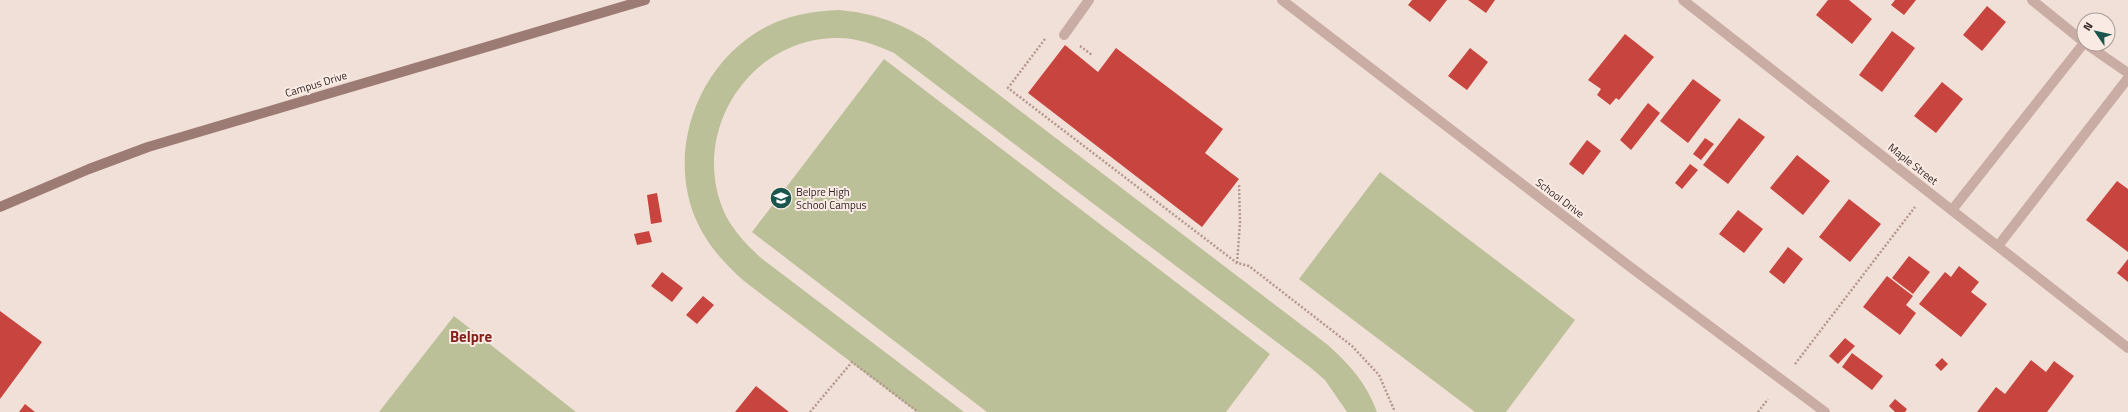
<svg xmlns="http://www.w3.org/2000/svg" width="2128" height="412" viewBox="0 0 2128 412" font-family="'Titillium Web',sans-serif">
<rect width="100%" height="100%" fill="#f1e0d7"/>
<path fill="#bbc098" d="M839,10C873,13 899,22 927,40L1328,345C1350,365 1367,384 1377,412H1347L1325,380L1311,368L894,53C876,45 858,38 839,38C749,37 688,133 725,214C734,232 747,245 761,258L964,412H917L744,281C726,265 711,249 700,228C662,155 698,58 772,24C794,14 815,11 839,10Z
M884,59L1270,354L1226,412H987L752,232Z
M1380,172L1575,320L1506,412H1475L1299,279Z
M454,316L576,412H379Z"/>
<path fill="#c8443f" d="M1412,0H1447L1430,22L1408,5Z
M1468,0H1495L1486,13Z
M1828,0H1849L1872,19L1852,44L1816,15Z
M1895,0H1916L1904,15L1891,5Z
M1987,6L2006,22L1982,51L1963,35Z
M1892,31L1915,48L1882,92L1859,75Z
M1625,34L1654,57L1619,100L1616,98L1610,105L1597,95L1601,89L1588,80Z
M1065,45L1098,72L1116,48L1223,129L1205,153L1239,179L1202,227L1028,93Z
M1470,48L1488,62L1467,90L1448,76Z
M1693,79L1721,100L1688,143L1660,121Z
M1942,82L1963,99L1936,133L1914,116Z
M1648,103L1660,113L1631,150L1620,140Z
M1739,118L1765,137L1728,184L1703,165Z
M1705,138L1714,144L1701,160L1693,154Z
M1587,140L1601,151L1583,175L1569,164Z
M1797,155L1830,181L1803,215L1770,188Z
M1690,164L1698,170L1682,189L1675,183Z
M2117,181L2128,189V252L2086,220Z
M657,193L662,222L651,224L647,195Z
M1849,199L1881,224L1850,262L1819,237Z
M1738,210L1763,229L1744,253L1719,234Z
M649,231L652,242L637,245L634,234Z
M1788,247L1803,259L1784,284L1769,272Z
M1909,256L1930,272L1913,294L1892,278Z
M2128,259V282L2117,273Z
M1959,266L1979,282L1971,292L1987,304L1961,337L1919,304L1945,272L1951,277Z
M662,272L683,288L672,302L651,286Z
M1887,276L1913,296L1906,305L1916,313L1900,335L1863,307Z
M703,296L714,305L697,324L686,315Z
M0,311L42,342L0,399Z
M1845,338L1855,346L1838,364L1829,356Z
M1852,353L1883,376L1872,390L1842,367Z
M1942,358L1948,364L1941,371L1935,365Z
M2031,360L2046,372L2054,361L2074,376L2047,412H1977L1996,387L2005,394Z
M756,386L789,412H735Z
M1895,399L1907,409L1905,412H1895L1889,406Z
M25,404L35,412H19Z"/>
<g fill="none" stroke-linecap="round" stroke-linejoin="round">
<path stroke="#b5978e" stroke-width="2.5" stroke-dasharray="2 2" stroke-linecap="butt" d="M1045,39L1008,88L1237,263L1249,266L1352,346L1379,375L1395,412
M1080,46L1092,55
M1237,263L1240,223L1239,184
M1795,364L1915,207
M810,412L852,362L918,412
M1758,412L1768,399"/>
<path stroke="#c9ada4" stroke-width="10" d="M2032,0L2084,42
M1064,35L1089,0
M2086,44L2128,73
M1952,210L2084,43
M1998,246L2128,78"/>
<path stroke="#c9ada4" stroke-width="10" d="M1282,0L1633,269L1825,412
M1683,0L2128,348"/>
<path stroke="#9d7b75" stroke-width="10" d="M0,207L89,169L148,147L645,0"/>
</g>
<defs>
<g id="school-disc" transform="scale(1.15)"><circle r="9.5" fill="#1b564e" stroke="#f9ebe4"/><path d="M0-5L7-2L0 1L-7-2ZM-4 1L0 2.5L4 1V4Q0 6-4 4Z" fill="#fff"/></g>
</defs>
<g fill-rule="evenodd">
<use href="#school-disc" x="781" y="198"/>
</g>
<g text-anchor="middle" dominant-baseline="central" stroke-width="4" stroke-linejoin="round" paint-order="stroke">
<g font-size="11" fill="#342726" stroke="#f9ebe4">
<text transform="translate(316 84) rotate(-17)">Campus Drive</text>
<text transform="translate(1913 164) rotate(38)">Maple Street</text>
<text transform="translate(1560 198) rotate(37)">School Drive</text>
</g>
<g font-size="11" fill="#342726" stroke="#f9ebe4" text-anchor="start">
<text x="796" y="192">Belpre High<tspan x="796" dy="13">School Campus</tspan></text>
</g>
<g font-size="15" font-weight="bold" fill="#84211d" stroke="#f9ebe4">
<text x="471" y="336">Belpre</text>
</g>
</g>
<g transform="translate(2096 32) rotate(304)"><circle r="19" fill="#f9ebe4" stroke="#aa9d98"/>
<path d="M0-3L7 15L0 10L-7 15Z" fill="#1b564e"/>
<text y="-6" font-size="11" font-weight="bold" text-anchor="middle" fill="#342726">N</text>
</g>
</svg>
